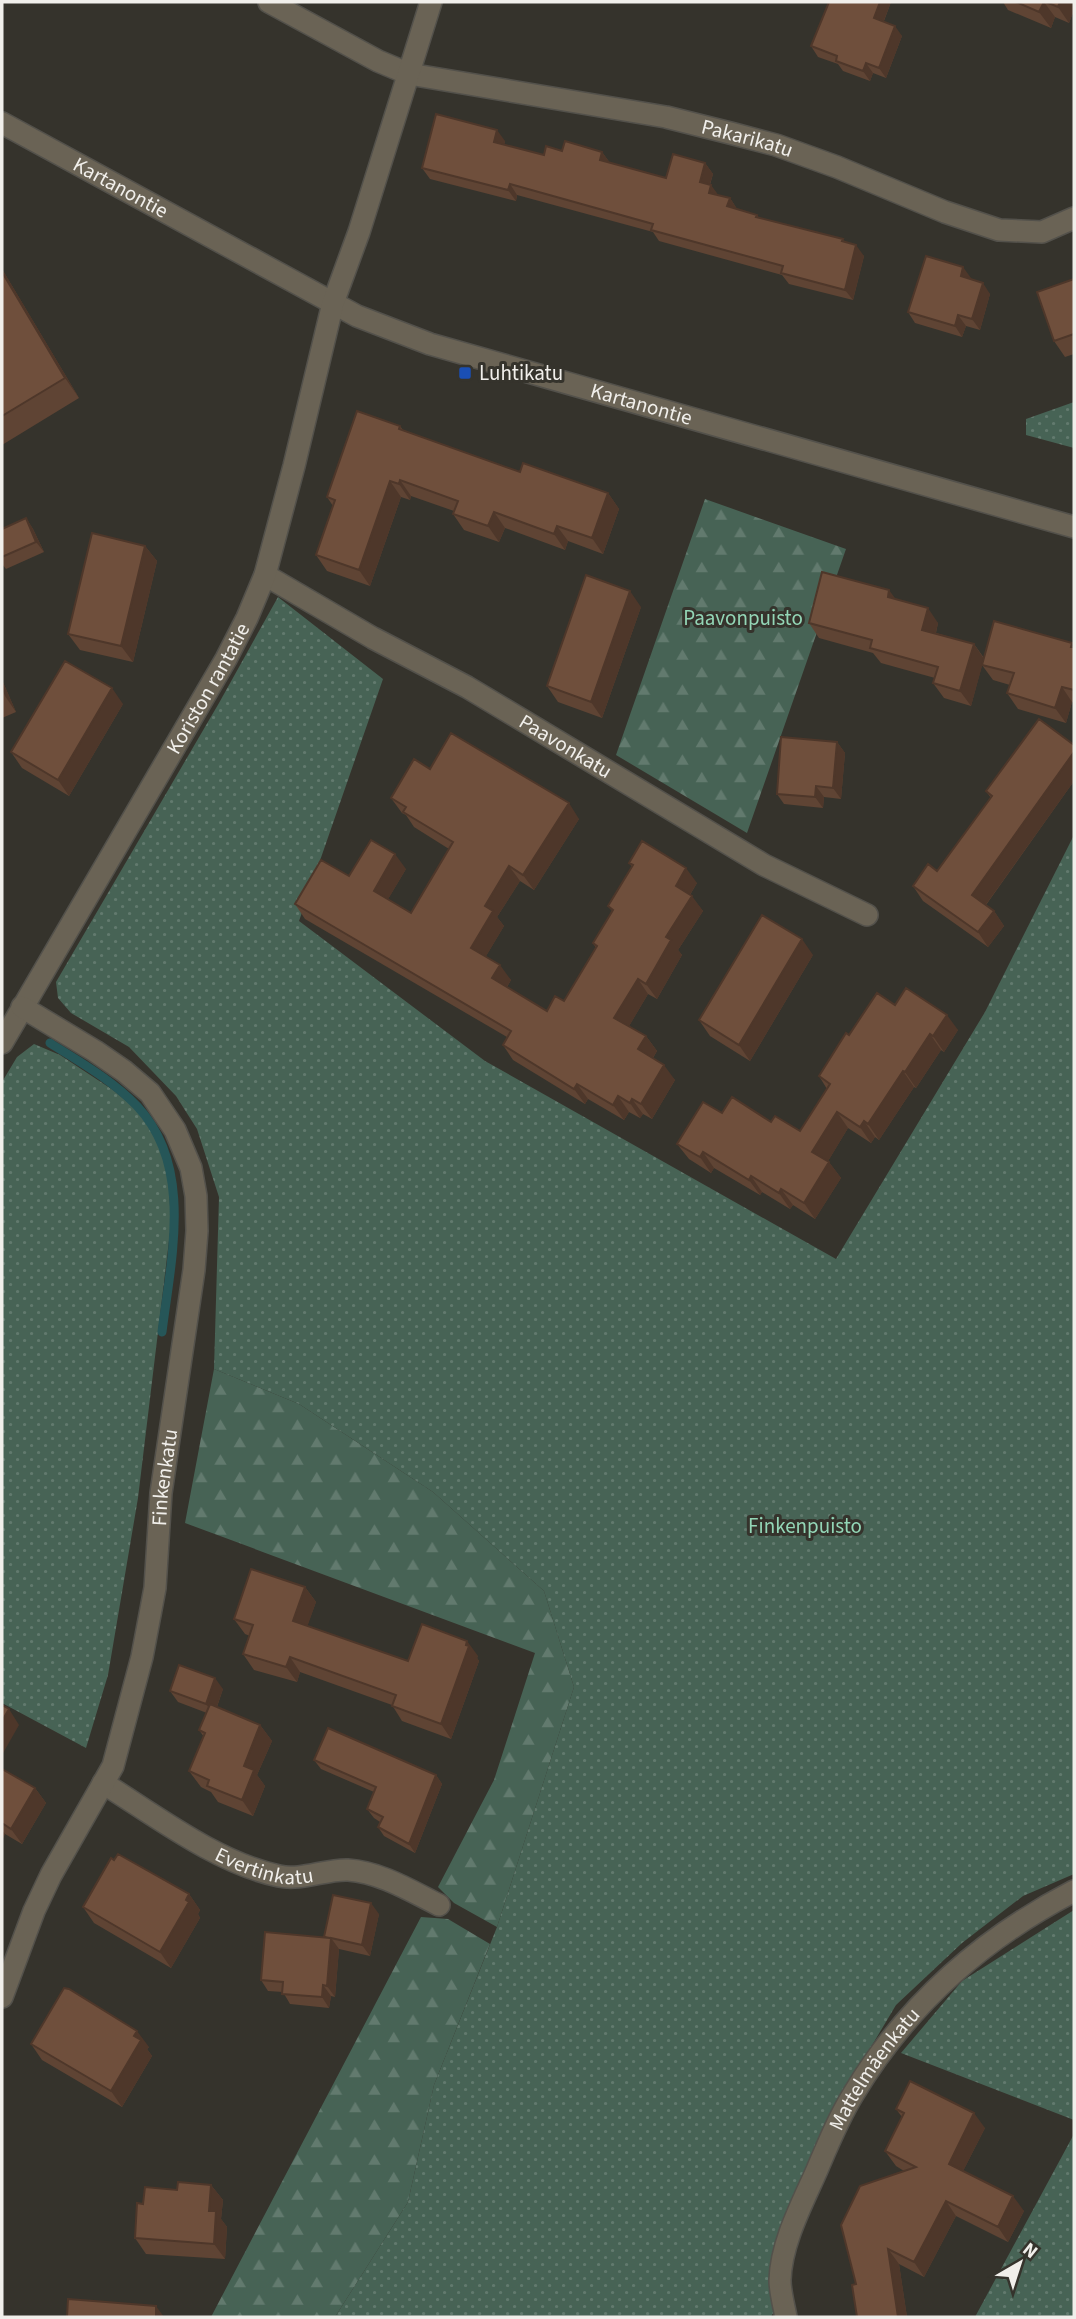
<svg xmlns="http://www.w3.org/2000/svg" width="1076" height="2319" viewBox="0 0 1076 2319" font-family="'Source Sans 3',sans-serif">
<defs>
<pattern id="forest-firs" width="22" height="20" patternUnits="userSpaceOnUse" patternTransform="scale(1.75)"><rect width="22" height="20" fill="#476355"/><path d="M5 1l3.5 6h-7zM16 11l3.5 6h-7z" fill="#627a6e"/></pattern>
<pattern id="park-dots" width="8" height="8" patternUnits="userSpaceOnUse" patternTransform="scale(1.75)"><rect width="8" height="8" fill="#476355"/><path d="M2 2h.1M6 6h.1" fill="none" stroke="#627a6e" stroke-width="1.8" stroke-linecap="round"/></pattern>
</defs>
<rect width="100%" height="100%" fill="#35332c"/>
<path fill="url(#forest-firs)" d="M705,499L846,549L747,833L616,755Z
M214,1369L299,1404L433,1492L544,1591L574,1687L497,1927L454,1903L438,1887L494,1780L535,1653L185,1523Z
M421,1917L448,1919L490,1944L434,2085L408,2202L335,2317H211Z"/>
<path fill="url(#park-dots)" d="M1074,402V448L1026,435V419Z
M278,597L383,679L299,921L485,1061L836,1259L985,1012L1074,835V1874L1023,1896L962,1943L896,2005L846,2089L773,2265V2313L771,2317H335L408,2202L434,2085L497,1927L574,1687L544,1591L433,1492L299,1404L214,1369L219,1197L197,1129L176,1096L129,1047L71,1013L58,998L56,982L219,703Z
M34,1044L60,1055L113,1090L148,1119L168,1171L171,1224L138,1498L108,1675L86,1748L2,1703V1082L17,1057Z
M1074,1910V2120L901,2053L962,1981Z
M1074,2134V2317H975Z"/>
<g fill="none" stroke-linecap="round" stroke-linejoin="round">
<path stroke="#265658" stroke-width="9" d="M50,1043C80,1062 112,1080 137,1106C194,1166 171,1259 162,1332"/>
<g stroke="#53514b" stroke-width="24">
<g id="minor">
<path id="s1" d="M269,2L378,61L409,74L666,117L734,134L776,145L837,167L945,212L999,230L1042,232L1074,218"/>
<path id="s2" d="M2,123L357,316L430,344L1074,527"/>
<path id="s3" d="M265,575L373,638L467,687L764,865L867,915"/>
<path id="s4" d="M2,1043L226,659L247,618L265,575L294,466L333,303L359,232L431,2"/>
<path id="s5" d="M103,1783C156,1816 217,1863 279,1876C301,1881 326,1869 348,1870C380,1872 411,1891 439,1905"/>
<path id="s6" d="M2,1997L34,1911L51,1875L113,1766L142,1657L155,1588L161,1493L194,1270L197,1231L196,1196L191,1168L175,1130L150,1093L124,1071L95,1051L22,1007"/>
<path id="s7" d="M786,2317C784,2306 780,2292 780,2280C781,2243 802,2204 817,2170C828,2144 839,2117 854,2093C907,2005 983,1938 1074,1891"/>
</g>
</g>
<use href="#minor" stroke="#6a6355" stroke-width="21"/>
</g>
<path fill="#5f4434" d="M891,2L884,21L902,36L886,78L873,73L870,81L843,71L838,64L818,57L811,46Z
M1003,2H1074V10L1069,23L1055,17L1051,28L1008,10Z
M505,141L504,145L544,155L562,151L602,152L610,163L666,178L705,163L713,174L710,185L718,195L730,198L737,209L757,215L759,218L843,239L844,242L864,256L853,300L789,284L782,275L659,241L653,232L517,195L516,201L430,179L422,168Z
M2,269L79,398L2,445Z
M971,278V279L990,294L980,330L966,326L962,337L915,323L908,312Z
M1074,279V354L1065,357L1054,341Z
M400,426L403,430L520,472L608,493L619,509L603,554L568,541L565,550L505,528L499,542L464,530L453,514L454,511L411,496L410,500L401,497L370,586L327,571L316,555L333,506L327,497Z
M26,518L33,529L44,552L6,569L2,564V529Z
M145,546L157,561L133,662L80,650L68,634Z
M896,599L938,623L936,633L974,644L984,658L1074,646V703L1072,702L1066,723L1018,709L1007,693L1010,685L993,680L982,665L971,706L944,698L933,683L935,678L881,663L873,653L819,638L809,623Z
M641,607L602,718L558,702L547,686Z
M2,680L16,712L2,718Z
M123,704L69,796L22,768L11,752Z
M837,742L845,753L841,799L824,797L823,808L784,804L777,794Z
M1074,745V781L986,905L994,911L1004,926L988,947L923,901L913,886L937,871L991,798L986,791Z
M430,769L579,819L534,890L520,881L497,917L504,926L486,956L511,980L507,987L547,1011L564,1001L596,948L593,943L612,911L608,906L632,867L629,863L697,883L690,895L703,911L678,950L682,955L657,999L648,994L629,1026L646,1036L657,1051L653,1058L675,1080L652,1119L643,1114L640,1118L629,1112L624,1120L588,1099L585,1104L513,1060L503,1045L507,1037L305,919L295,904L349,876L406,869L388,899L411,913L449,849L414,827L406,815L402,813L391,798Z
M813,955L750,1061L710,1036L699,1020Z
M895,1005L958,1030L944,1052L941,1050L916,1088L914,1087L879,1140L875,1137L871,1143L848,1128L828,1161L841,1178L815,1219L793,1205L790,1209L762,1192L760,1195L714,1168L711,1173L689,1159L677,1144L722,1113L771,1122L800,1131L827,1089L819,1076L849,1035Z
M305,1587L316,1602L307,1626L408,1661L478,1656L477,1658L479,1661L451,1739L402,1721L392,1705L300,1672L297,1682L254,1670L243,1654L250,1636L245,1634L234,1619Z
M223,1689L217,1707L260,1725L272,1741L257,1775L265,1786L253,1816L218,1802L211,1792L201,1787L189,1771L204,1737L199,1730L207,1713L178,1702L170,1691Z
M314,1760L436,1775L442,1784L415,1853L384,1836L378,1827L380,1822L374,1818L367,1809L374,1792L321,1769Z
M2,1769L35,1788L46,1803L22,1844L5,1834L2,1840Z
M189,1894L200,1910L198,1914L200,1918L171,1968L94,1923L83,1907Z
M379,1914L370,1956L339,1949L335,1997L331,1996L329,2008L290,2004L283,1992L268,1991L261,1980L324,1938Z
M31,2044L149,2047L147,2049L152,2056L122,2107L42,2060Z
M896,2109L985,2128L963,2171L1024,2211L1008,2242L956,2216L924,2277L899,2264L907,2317H857L904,2171L896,2166L885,2151L902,2117Z
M211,2185L223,2200L221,2219L227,2227L225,2259L146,2254L135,2238L143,2204L177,2190Z"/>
<path fill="#4e372a" d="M880,2H891L881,28L874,18Z
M1044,2L1055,17L1051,28L1039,12Z
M1060,2H1074V10L1069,23L1058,7Z
M895,26L902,36L886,78L879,68Z
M866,63L873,73L870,81L863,71Z
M497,130L505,141L502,153L494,142Z
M602,152L610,163L600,160Z
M705,163L713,174L707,193L700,182Z
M510,184L517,195L516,201L508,190Z
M711,185L719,196L709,193Z
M730,198L737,209L727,206Z
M856,245L864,256L853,300L845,290Z
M963,267L971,278L969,287L961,276Z
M2,269L79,398L65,378L2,272Z
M983,283L990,294L980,330L972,319Z
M958,315L966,326L962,337L955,326Z
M400,480L411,496L410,500L399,484Z
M390,481L401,497L370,586L359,570Z
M608,493L619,509L603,554L592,538Z
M494,512L505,528L499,542L488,526Z
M26,518L33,529L44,552L36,542Z
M557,526L568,541L565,550L554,534Z
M145,546L157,561L133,662L121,646Z
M889,590L900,605L888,597Z
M630,591L641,607L602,718L591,702Z
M928,608L938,623L933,645L922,630Z
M974,644L984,659L971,706L960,691Z
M2,680L16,712L5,696L2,689Z
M1062,687L1072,702L1066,723L1055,708Z
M112,688L123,704L69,796L58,780Z
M837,742L845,753L841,799L833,788Z
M1074,752V781L982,910L972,895Z
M816,786L824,797L823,808L815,797Z
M569,803L579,819L534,890L523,875Z
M395,854L406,869L384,906L374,891Z
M509,866L520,881L497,917L504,926L482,963L471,948L485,906Z
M686,868L697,883L686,901L676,886Z
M692,896L703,911L678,950L682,955L657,999L646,984L666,937Z
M994,911L1004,926L988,947L978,932Z
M802,939L813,955L750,1061L739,1045Z
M500,965L511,980L503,993L492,978Z
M638,979L648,994L625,1033L614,1018Z
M947,1015L958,1030L944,1052L933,1036Z
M930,1034L941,1050L916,1088L905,1072Z
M646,1036L657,1051L649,1064L638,1049Z
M664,1065L675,1080L652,1119L641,1104Z
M903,1071L914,1087L879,1140L868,1124Z
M577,1084L588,1099L585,1104L574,1089Z
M618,1096L629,1112L624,1120L613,1105Z
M632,1099L643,1114L640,1118L630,1103Z
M837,1112L848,1128L824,1168L812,1152Z
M864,1121L875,1137L871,1143L860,1127Z
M703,1152L714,1168L711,1173L700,1157Z
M829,1162L841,1178L815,1219L804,1203Z
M751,1176L762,1192L760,1195L749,1180Z
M781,1189L793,1205L790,1209L779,1193Z
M305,1587L316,1602L304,1636L293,1621Z
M467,1641L478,1656L477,1658L479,1661L451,1739L441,1724Z
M290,1657L300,1672L297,1682L286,1667Z
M215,1678L223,1689L214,1715L206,1704Z
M9,1709L19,1725L2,1755V1721Z
M260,1725L272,1741L257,1775L265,1786L253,1816L242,1800L244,1766Z
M436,1775L442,1784L415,1853L409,1844Z
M35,1788L46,1803L22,1844L11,1829Z
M2,1830L5,1834L2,1840Z
M189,1894L200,1910L198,1914L200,1918L171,1968L160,1952Z
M371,1903L379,1914L370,1956L362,1945Z
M331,1938L339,1949L335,1997L327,1986Z
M323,1985L331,1996L329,2008L322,1997Z
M137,2031L149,2047L147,2049L152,2056L122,2107L111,2091Z
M974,2113L985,2128L959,2179L949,2164Z
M211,2185L223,2200L221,2219L227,2227L225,2259L214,2244L209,2211Z
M1013,2196L1024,2211L1008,2242L998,2227Z
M946,2201L956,2216L924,2277L914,2262Z
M888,2249L899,2264L907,2317H898Z
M156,2306L164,2317H156Z"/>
<path fill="#6f4f3c" stroke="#4e372a" stroke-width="2" d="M829,2H880L874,18L895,26L879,68L866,63L863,71L836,61L837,56L811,46Z
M1016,2H1044L1039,12Z
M1046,2H1060L1058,7Z
M436,114L497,130L494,142L544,155L546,146L562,151L565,141L602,152L600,160L666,178L673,154L705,163L700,182L711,185L709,193L730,198L727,206L757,215L756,217L843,239L842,241L856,245L845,290L781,273L783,266L651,230L653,224L510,184L508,190L422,168Z
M926,256L963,267L961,276L983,283L972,319L958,315L955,326L908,312Z
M2,272L65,378L2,416Z
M1074,279V334L1054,341L1037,292Z
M357,411L400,426L399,429L520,472L523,463L608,493L592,538L557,526L554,534L494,512L488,526L453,514L458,501L400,480L399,484L390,481L359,570L316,555L335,500L327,497Z
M26,518L36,542L2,557V529Z
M92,533L145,546L121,646L68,634Z
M822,572L889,590L888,597L928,608L922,630L974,644L960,691L933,683L938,667L870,648L872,640L809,623Z
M586,575L630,591L591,702L547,686Z
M994,621L1072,643L1071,647H1074V690L1062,687L1055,708L1007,693L1014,673L982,665Z
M65,661L112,688L58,780L11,752Z
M1039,719L1074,745V752L972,895L994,911L978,932L913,886L928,864L937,871L992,796L986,791Z
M451,733L569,803L523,875L509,866L485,906L493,911L471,948L500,965L492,978L547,1011L555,996L564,1001L597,946L593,943L613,910L608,906L633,865L629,863L642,841L686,868L676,886L692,896L666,937L671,940L646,984L638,979L614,1018L646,1036L638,1049L664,1065L641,1104L632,1099L630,1103L618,1096L613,1105L577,1084L574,1089L503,1045L511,1031L295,904L321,860L349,876L371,840L395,854L374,891L411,913L453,842L403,812L406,807L391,798L414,759L430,769Z
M781,737L837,742L833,788L816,786L815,797L777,794Z
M762,915L802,939L739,1045L699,1020Z
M906,988L947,1015L933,1036L930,1034L905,1072L903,1071L868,1124L864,1121L860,1127L837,1112L812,1152L829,1162L804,1203L781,1189L779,1193L751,1176L749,1180L703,1152L700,1157L677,1144L703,1102L722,1113L732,1097L771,1122L775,1116L800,1131L830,1084L819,1076L846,1033L849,1035L877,993L895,1005Z
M251,1569L305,1587L293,1621L408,1661L422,1624L467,1641L466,1645L469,1646L441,1724L392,1706L396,1695L290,1657L286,1667L243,1654L253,1625L234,1619Z
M179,1665L215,1678L206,1704L170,1691Z
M210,1704L260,1725L244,1766L254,1770L242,1800L207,1786L209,1780L189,1771L205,1733L199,1730Z
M2,1705L9,1709L2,1721Z
M328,1728L436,1775L409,1844L378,1827L383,1817L367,1809L376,1787L314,1760Z
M2,1769L35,1788L11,1829L2,1823Z
M118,1854L189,1894L186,1900L189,1902L160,1952L83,1907L111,1858L114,1860Z
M333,1895L371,1903L362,1945L331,1938L327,1986L323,1985L322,1997L282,1994L283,1982L261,1980L265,1932L330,1938L324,1937Z
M64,1988L69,1989L137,2031L134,2036L141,2040L111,2091L31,2044Z
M910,2081L974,2113L949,2164L1013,2196L998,2227L946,2201L914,2262L888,2249L898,2317H857L852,2285L856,2284L841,2225L860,2186L916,2167L885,2151L904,2113L896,2109Z
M178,2182L211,2185L209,2211H216L214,2244L135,2238L137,2203L143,2204L145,2187L177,2190Z
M68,2299L156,2306V2317H67Z"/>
<rect fill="#1a4fb4" stroke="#35332c" stroke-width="2.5" x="458" y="366" width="14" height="14" rx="3.5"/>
<g text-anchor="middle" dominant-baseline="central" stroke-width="6" stroke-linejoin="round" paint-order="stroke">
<g font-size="21" fill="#f1efeb" stroke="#35332c">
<text stroke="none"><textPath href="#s1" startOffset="502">Pakarikatu</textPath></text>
<text stroke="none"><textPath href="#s2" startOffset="135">Kartanontie</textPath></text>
<text stroke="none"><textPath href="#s2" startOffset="702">Kartanontie</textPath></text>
<text stroke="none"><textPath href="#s4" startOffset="410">Koriston rantatie</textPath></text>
<text stroke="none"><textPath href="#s3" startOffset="346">Paavonkatu</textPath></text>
<text stroke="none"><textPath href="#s6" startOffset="551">Finkenkatu</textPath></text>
<text stroke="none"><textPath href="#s5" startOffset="184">Evertinkatu</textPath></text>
<text stroke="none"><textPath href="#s7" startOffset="271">Mattelmäenkatu</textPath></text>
</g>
<g font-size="21" fill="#f1efeb" stroke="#35332c" text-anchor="start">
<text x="479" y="373">Luhtikatu</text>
</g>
<g font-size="21" fill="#93d6b6" stroke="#35332c">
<text x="743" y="618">Paavonpuisto</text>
<text x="805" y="1526">Finkenpuisto</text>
</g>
</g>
<rect width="1076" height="2319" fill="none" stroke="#f1efeb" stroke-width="7"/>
<g transform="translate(1020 2263) rotate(39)" stroke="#35332c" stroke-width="5" paint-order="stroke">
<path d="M0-5L12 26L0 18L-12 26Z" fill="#f1efeb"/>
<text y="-10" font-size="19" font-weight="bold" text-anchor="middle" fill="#f1efeb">N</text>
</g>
</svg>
